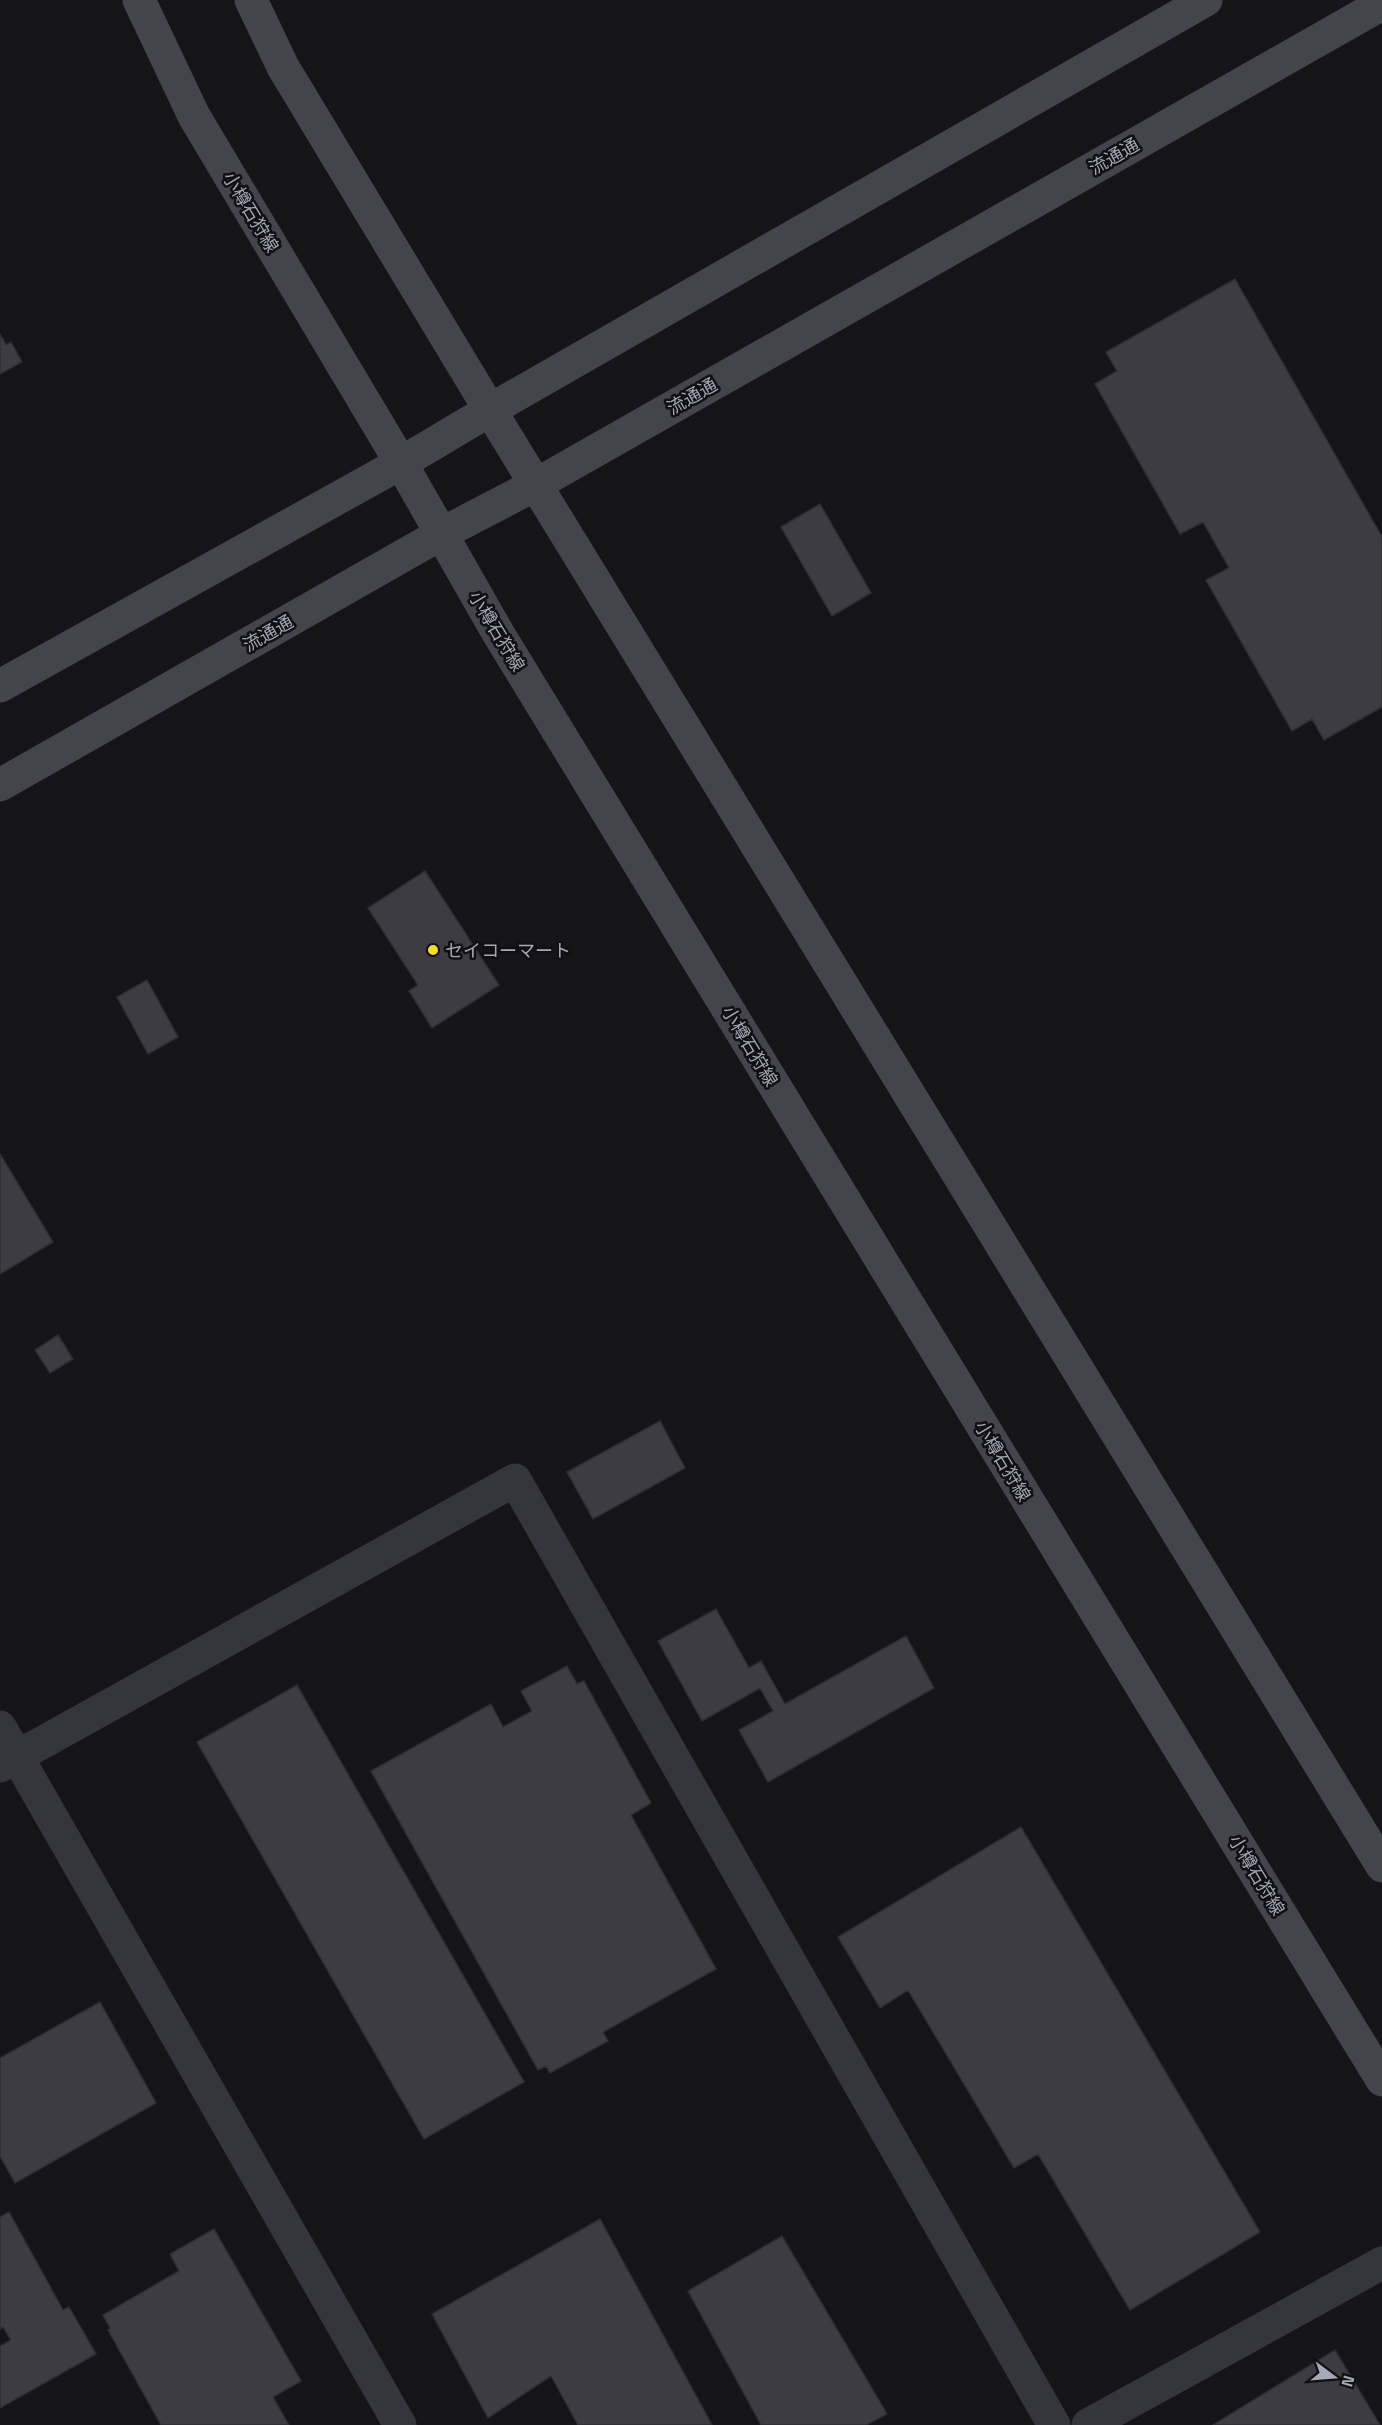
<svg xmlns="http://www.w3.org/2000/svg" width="1382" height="2425" viewBox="0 0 1382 2425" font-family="'Titillium Web','Noto Sans JP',sans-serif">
<rect width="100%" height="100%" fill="#151417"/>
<path fill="#3c3c42" stroke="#2f2e33" stroke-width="1.5" d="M1235,279L1382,537V707L1324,740L1312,719L1292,731L1206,580L1229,568L1203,522L1180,534L1095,384L1117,371L1106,352Z
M0,334L6,345L11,342L22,362L0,374Z
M820,504L871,593L832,616L781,527Z
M425,871L499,985L432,1028L409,991L418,985L368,908Z
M147,980L178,1037L148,1054L117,997Z
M0,1154L53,1242L0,1274Z
M58,1335L73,1359L50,1373L35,1350Z
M660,1421L685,1468L593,1519L567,1472Z
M716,1609L749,1668L761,1661L785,1704L906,1636L934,1688L768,1782L739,1730L773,1711L760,1688L702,1721L658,1641Z
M567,1666L577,1684L584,1681L651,1803L631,1815L716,1969L603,2032L608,2041L550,2073L546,2066L538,2070L371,1771L491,1704L503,1727L532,1711L521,1691Z
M297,1685L524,2082L424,2139L197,1742Z
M1021,1827L1260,2232L1130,2310L1038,2154L1014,2168L908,1990L880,2008L838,1937Z
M100,2002L156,2103L15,2183L0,2156V2058Z
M9,2212L63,2310L69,2307L96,2354L0,2408V2346L11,2340L3,2327L0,2329V2217Z
M600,2219L712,2425H578L551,2376L488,2418L432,2314Z
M214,2229L301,2381L273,2397L289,2425H161L108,2330L110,2328L103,2315L179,2271L170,2254Z
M782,2236L887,2414L866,2425H761L688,2291Z
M1335,2350L1380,2425H1213Z"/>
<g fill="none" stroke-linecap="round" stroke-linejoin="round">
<path stroke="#35353c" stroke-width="33" d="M0,1727L400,2425
M0,1766L515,1480L1054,2425
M1088,2425L1382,2263"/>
<path stroke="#43444c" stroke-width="33" d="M139,0L194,116L401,463L498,633L1382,2080
M251,0L283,67L490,410L1382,1866
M0,686L401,463L490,410L1206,0
M0,785L441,534L537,484L1382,4"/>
</g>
<circle fill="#ffdc24" stroke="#100f12" stroke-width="2" cx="433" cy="950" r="6"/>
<g text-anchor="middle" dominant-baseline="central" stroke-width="5" stroke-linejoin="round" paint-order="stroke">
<g font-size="18" fill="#a5a8b8" stroke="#100f12">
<text transform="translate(1114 156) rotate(-30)">流通通</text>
<text transform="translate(251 212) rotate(59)">小樽石狩線</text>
<text transform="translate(692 396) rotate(-30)">流通通</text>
<text transform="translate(497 631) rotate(59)">小樽石狩線</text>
<text transform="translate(268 633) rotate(-30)">流通通</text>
<text transform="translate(750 1046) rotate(59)">小樽石狩線</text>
<text transform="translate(1003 1461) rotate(59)">小樽石狩線</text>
<text transform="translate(1257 1875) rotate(59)">小樽石狩線</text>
</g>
<g font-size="18" fill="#a5a8b8" stroke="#100f12" text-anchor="start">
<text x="445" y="950">セイコーマート</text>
</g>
</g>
<g transform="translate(1334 2377) rotate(106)" stroke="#100f12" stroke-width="4.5" paint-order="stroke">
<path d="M0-4.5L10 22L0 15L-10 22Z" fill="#a5a8b8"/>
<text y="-9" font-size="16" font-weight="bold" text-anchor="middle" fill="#a5a8b8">N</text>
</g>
</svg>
